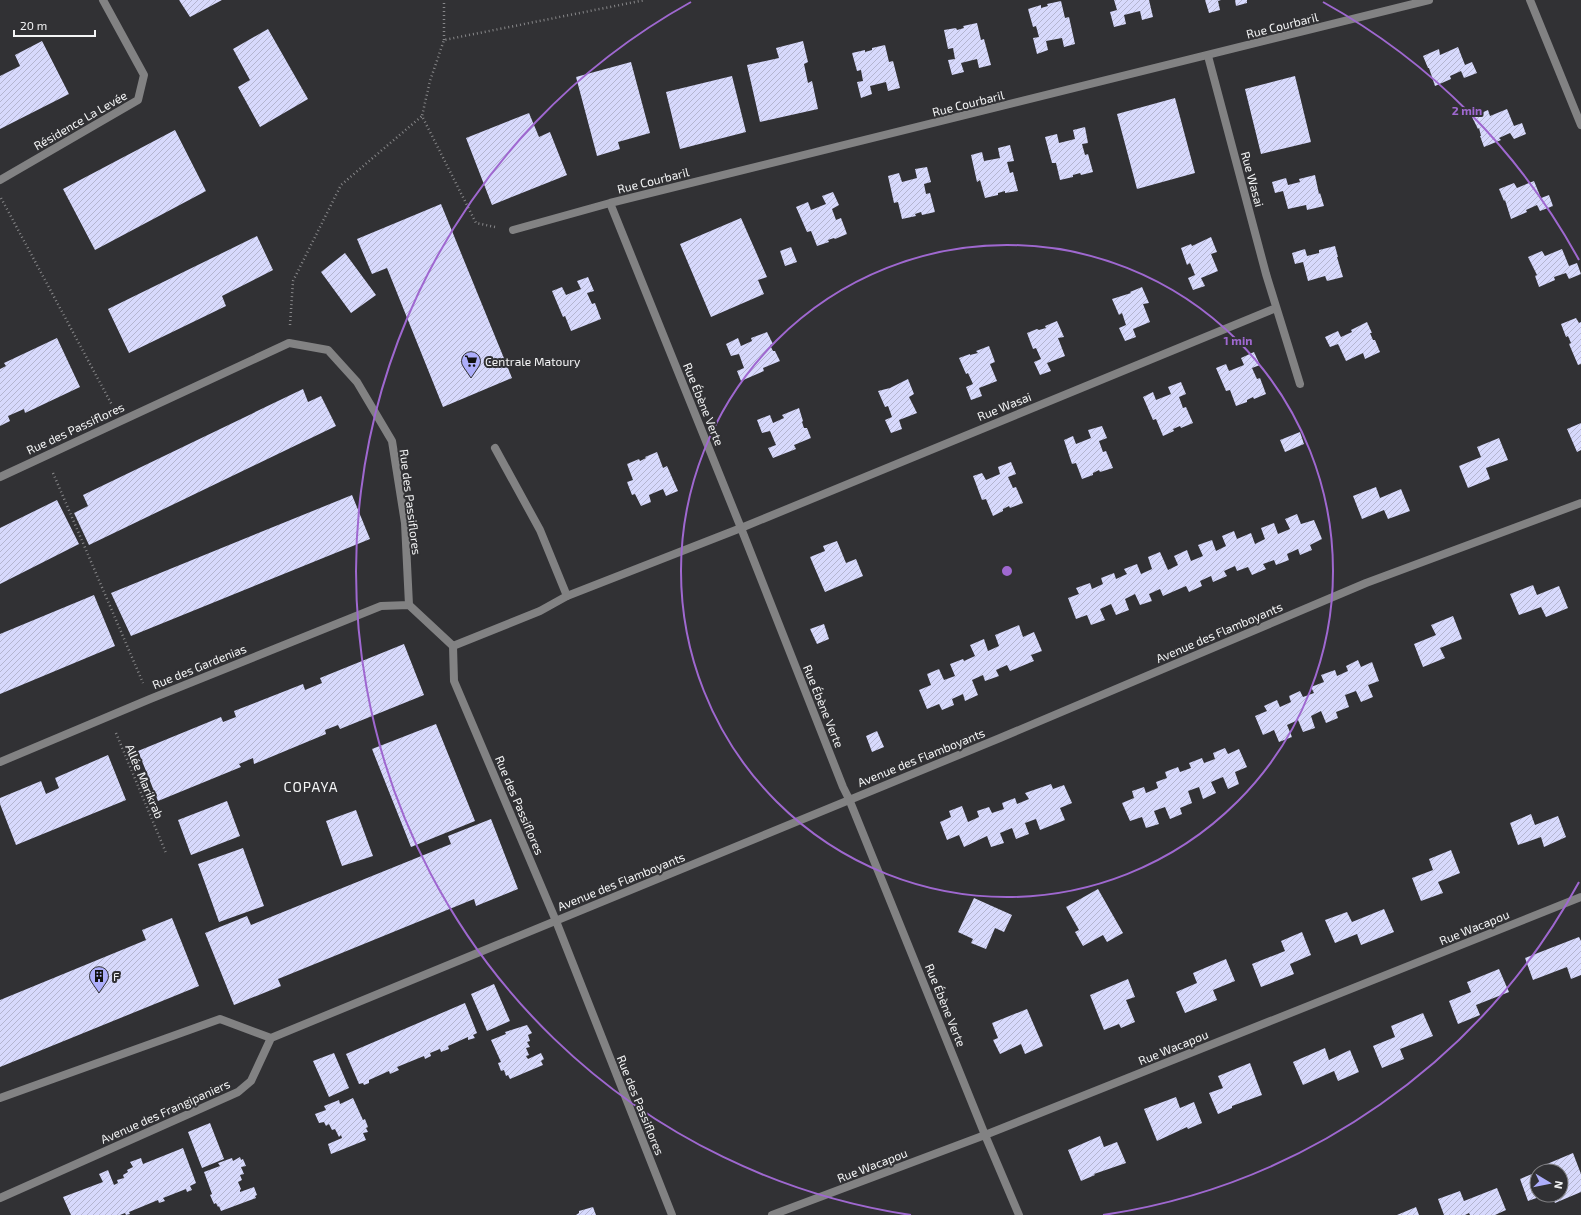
<svg xmlns="http://www.w3.org/2000/svg" width="1581" height="1215" viewBox="0 0 1581 1215" font-family="'Exo 2',sans-serif">
<defs>
<pattern id="building-hatch" width="6" height="6" patternUnits="userSpaceOnUse"><rect width="6" height="6" fill="#d7d9fc"/><path d="M-1 1l2-2M0 6l6-6M5 7l2-2" fill="none" stroke="#b4b5d0"/></pattern>
</defs>
<rect width="100%" height="100%" fill="#313134"/>
<path fill="url(#building-hatch)" d="M179,0H222L190,17Z
M1114,0H1149L1153,17L1142,20L1140,11L1124,15L1126,24L1114,27L1110,12L1117,10Z
M1205,0H1221L1218,1L1220,10L1209,13Z
M1235,0H1247V3L1236,6Z
M1061,1L1065,18L1069,17L1075,44L1064,47L1062,38L1046,41L1048,50L1037,54L1033,38L1039,37L1036,26L1033,27L1028,9L1041,5V8L1048,6L1047,4Z
M977,23L981,40L984,39L991,65L979,68L977,59L961,63L964,72L952,75L948,60L955,59L953,48L948,49L944,30L956,28L957,30L964,28L963,26Z
M268,29L308,99L260,127L238,87L250,80L233,49Z
M42,41L69,94L0,129V76L20,66L15,55Z
M803,41L808,62L804,64L808,83L812,81L818,109L760,122L747,65L779,58L776,48Z
M885,45L889,62L893,61L900,88L888,91L886,82L870,86L872,94L861,98L857,82L863,81L861,70L857,71L852,53L865,50V52L872,50V48Z
M1458,47L1465,65L1472,62L1477,73L1464,78L1461,71L1450,76L1451,79L1435,86L1429,68H1428L1423,56L1439,49L1440,55Z
M631,62L650,133L618,142L620,149L597,156L576,77Z
M732,76L746,132L680,149L666,92Z
M1295,76L1311,142L1261,154L1245,89Z
M1175,98L1195,173L1137,189L1117,114Z
M1507,109L1514,126L1522,123L1526,134L1514,139L1510,133L1499,138L1501,140L1484,147L1480,136H1481L1479,128L1478,129L1472,117L1488,110L1490,116Z
M529,113L539,137L550,132L567,175L492,205L466,138Z
M1085,127L1088,143L1082,144L1085,155L1088,154L1093,172L1081,175L1080,173L1073,175V177L1060,180L1056,163H1052L1045,137L1057,134L1059,143L1075,139L1073,130Z
M175,130L206,191L95,250L63,189Z
M1010,145L1014,161L1007,162L1010,173L1013,172L1018,191L1005,193V191L998,193V195L985,198L980,180L977,182L971,155L982,152L984,161L1000,158L998,148Z
M927,167L931,182L924,184L926,194L930,193L935,212L922,215L921,212L915,214L916,216L902,219L898,202L894,203L888,176L899,173L902,182L917,178L915,169Z
M1315,175L1319,194L1320,193L1324,206L1307,210L1306,205L1288,209L1283,191L1275,193L1272,182L1286,178L1288,185L1300,182L1299,179Z
M1534,181L1541,198L1549,195L1553,206L1540,211L1537,205L1526,210L1527,212L1511,219L1505,200L1504,201L1499,189L1514,183L1517,188Z
M833,192L839,205L832,209L836,220L841,218L847,234L835,239L834,238L828,240L829,242L817,246L811,231L807,232L796,207L808,202L811,210L826,204L822,196Z
M441,204L512,378L443,407L387,268L372,274L357,239Z
M741,218L767,277L758,280L764,294L711,317L680,244Z
M257,236L273,270L222,296L226,306L129,353L108,309Z
M1211,237L1217,252L1211,254L1218,271L1201,278L1205,286L1193,290L1188,278L1195,275L1190,263L1187,265L1181,248L1191,244L1192,246Z
M1335,246L1338,257H1337L1343,277L1327,281L1325,276L1308,281L1303,262L1295,264L1292,253L1305,249L1307,256L1319,253V250Z
M791,247L797,262L785,266L780,251Z
M1562,249L1569,266L1577,263L1581,274L1569,279L1566,273L1554,277L1555,280L1539,287L1535,276L1537,275L1528,257L1542,251L1545,256Z
M345,253L376,295L351,313L321,272Z
M588,277L594,291L587,293L592,304L595,303L601,319L571,331L565,316L563,317L552,291L562,287L566,295L581,289L577,281Z
M1142,287L1149,303L1143,304L1150,322L1133,329L1136,337L1125,341L1119,328L1126,325L1122,313L1119,315L1112,299L1131,293L1130,292Z
M1576,318L1579,323L1581,322V364L1578,365L1569,344L1571,343L1568,336L1566,337L1561,324Z
M1057,321L1064,337L1058,338L1065,356L1047,363L1051,371L1040,375L1034,362L1041,359L1036,348L1033,349L1027,333L1037,329L1039,330L1046,328L1045,326Z
M1367,322L1372,333H1370L1373,340H1375L1380,352L1365,359L1363,353L1346,361L1338,344L1330,347L1325,337L1338,331L1341,337L1352,332L1351,330Z
M767,332L773,344L770,345L773,351H775L780,361L763,368L764,371L741,381L737,371L744,368L739,354L731,356L726,344L738,338L741,346L752,341L751,338Z
M57,338L80,387L25,413L24,409L8,416L10,421L0,426V369L6,366L4,363Z
M989,346L995,362L990,364L997,381L979,388L982,396L971,400L966,387L973,384L968,373L966,374L959,358L970,354V355L978,353L976,351Z
M1254,352L1260,365L1252,368L1257,379L1260,378L1266,394L1254,399L1253,397L1247,400V402L1236,406L1230,390L1226,391L1216,368L1226,364L1229,371L1244,365L1241,358Z
M908,379L914,394L909,397L917,413L899,420L902,429L891,433L885,420L892,417L888,406L885,407L878,391L890,388Z
M1181,382L1186,394L1179,397L1183,408L1186,407L1193,423L1181,428L1180,426L1173,429L1174,431L1163,436L1156,419L1153,420L1143,397L1153,392L1156,400L1171,394L1168,387Z
M303,389L308,402L321,396L336,426L89,545L74,513L88,506L83,495Z
M799,408L803,421L802,422L804,428H807L811,438L794,445L796,449L773,458L768,448L776,445L770,431L762,433L757,420L770,415L773,423L784,418L782,415Z
M1581,423V450L1577,452L1567,429Z
M1102,426L1107,438L1099,441L1103,452L1106,451L1113,468L1100,472L1099,470L1093,473V475L1082,479L1076,463L1072,464L1064,440L1073,436L1076,444L1091,438L1088,430Z
M1300,432L1304,444L1285,452L1280,440Z
M1499,438L1508,460L1486,468L1490,479L1468,488L1459,466L1481,457L1477,447Z
M657,452L663,468L667,466L678,491L666,496L663,489L649,495L651,502L641,506L635,494L632,495L627,482L633,480L627,464L639,459L640,461L646,458L645,457Z
M1011,462L1016,474L1008,477L1013,488L1016,487L1023,503L1010,508L1009,506L1003,509V511L993,516L986,499L982,500L973,476L982,473L986,480L1000,474L998,467Z
M1376,487L1380,498L1401,489L1410,511L1388,519L1384,510L1362,519L1353,496Z
M352,495L370,539L131,636L111,593Z
M57,500L79,544L0,584V528Z
M1297,514L1301,524L1314,520L1322,539L1310,545L1312,550L1300,555L1298,549L1287,554L1289,560L1276,565L1274,560L1263,564L1266,569L1252,575L1248,567L1237,571L1235,566L1224,571L1227,576L1213,582L1211,576L1200,581L1202,586L1189,592L1186,586L1163,596L1160,589L1149,594L1152,601L1140,605L1135,594L1125,599L1129,610L1116,615L1111,604L1100,609L1105,620L1091,625L1087,615L1076,619L1068,598L1079,594L1076,588L1090,583L1092,589L1103,584L1101,578L1114,573L1116,579L1127,574L1124,569L1137,564L1141,574L1152,569L1148,557L1160,552L1168,570L1178,565L1174,556L1187,550L1191,561L1203,556L1198,545L1212,540L1216,551L1226,546L1222,536L1234,531L1237,539L1251,533L1255,544L1265,539L1261,528L1274,523L1278,534L1290,529L1285,519Z
M837,541L846,563L856,559L863,576L825,592L810,557L825,551L823,546Z
M1533,585L1537,595L1559,586L1568,608L1546,617L1541,607L1519,615L1510,594Z
M94,595L115,646L0,694V634Z
M1453,616L1462,639L1440,648L1445,658L1423,667L1414,644L1436,635L1431,625Z
M824,624L829,639L817,644L810,629Z
M1019,625L1023,637L1034,632L1042,651L1031,655L1034,661L1010,671L1007,665L996,670L999,676L985,681L983,675L972,680L978,695L965,701L963,694L952,699L954,705L942,710L939,704L927,709L919,690L931,685L927,674L939,669L944,680L955,676L950,664L963,659L964,661L975,656L970,645L984,639L988,651L999,646L995,635Z
M404,644L424,695L340,729L338,725L325,730L326,734L254,764L253,758L239,764L241,767L158,801L138,751L221,717L223,722L236,717L234,711L303,684L305,690L322,683L320,678Z
M1358,660L1361,667L1372,662L1379,681L1368,685L1373,697L1361,702L1356,691L1345,695L1349,707L1336,712L1338,718L1326,723L1321,711L1311,716L1315,728L1303,732L1298,720L1287,725L1292,737L1279,742L1274,730L1263,735L1255,716L1267,711L1264,706L1277,700L1280,707L1291,702L1289,696L1300,691L1303,697L1314,693L1311,687L1324,682L1321,675L1335,670L1337,676L1348,671L1346,666Z
M436,724L475,821L411,847L372,749Z
M877,731L884,747L872,752L866,736Z
M1225,748L1228,754L1239,749L1247,767L1235,772L1239,784L1228,789L1223,777L1211,782L1216,793L1203,799L1199,787L1188,791L1192,803L1180,808L1182,814L1170,819L1165,807L1154,811L1159,824L1146,828L1142,817L1130,821L1122,803L1134,798L1132,791L1144,787L1146,793L1158,788L1156,782L1167,778L1165,772L1178,767L1180,772L1191,768L1189,763L1202,758L1204,763L1215,759L1213,753Z
M108,755L126,800L16,845L0,804V798L41,781L46,794L59,788L55,778Z
M1051,784L1053,789L1064,785L1072,803L1060,808L1065,820L1040,830L1036,819L1025,823L1029,834L1016,839L1012,828L1000,833L1004,843L991,847L987,836L964,847L959,835L947,840L940,822L951,817L949,811L962,806L968,822L979,817L977,811L989,807L992,813L1004,809L1002,803L1015,798L1017,804L1029,799L1025,793Z
M227,801L240,836L191,855L178,820Z
M356,810L373,856L342,866L326,821Z
M1531,814L1535,825L1558,816L1566,837L1544,847L1541,837L1518,845L1510,823Z
M491,819L518,889L476,906L474,899L278,979L281,986L234,1005L205,933L247,916L251,925L451,844L448,836Z
M243,848L264,906L219,922L198,864Z
M1451,850L1460,873L1438,882L1443,893L1421,901L1412,878L1433,870L1429,859Z
M1098,889L1123,933L1107,942L1103,935L1083,946L1075,932L1079,930L1066,907Z
M974,898L1012,915L1004,932L995,928L986,949L971,943L973,939L958,932Z
M1384,909L1394,932L1361,945L1357,934L1335,943L1325,920L1347,912L1352,922Z
M172,918L199,986L0,1067V1000L146,940L142,930Z
M1302,932L1311,955L1290,964L1294,974L1261,987L1252,964L1285,951L1281,941Z
M1579,937L1581,941V975L1571,979L1567,967L1533,980L1525,958Z
M1226,959L1235,981L1213,990L1217,1000L1185,1013L1176,992L1197,983L1193,973Z
M1499,969L1509,992L1476,1005L1480,1015L1458,1024L1449,1001L1471,992L1467,982Z
M1128,979L1135,997L1126,1000L1135,1022L1121,1028L1119,1024L1104,1030L1090,995Z
M494,984L510,1021L487,1031L471,994Z
M465,1003L477,1033L473,1035L475,1038L468,1040V1037L448,1046L449,1049L441,1052L440,1049L430,1053L431,1056L425,1059L424,1056L397,1067L399,1070L390,1074L389,1071L369,1080V1083L364,1085L363,1083L359,1084L346,1054Z
M1027,1009L1043,1046L1025,1054L1021,1044L1000,1054L993,1040L998,1038L992,1023Z
M1423,1013L1433,1036L1400,1049L1404,1059L1382,1068L1373,1046L1395,1037L1391,1026Z
M527,1025L532,1033L528,1035L530,1041L527,1042L530,1047L526,1048L529,1055L526,1056L528,1059L541,1053L544,1059L541,1061L543,1065L510,1079L508,1075L506,1076L504,1070L501,1071L498,1063L501,1062L491,1040L506,1034L505,1032Z
M1325,1048L1329,1060L1350,1050L1359,1072L1338,1081L1334,1071L1303,1085L1293,1062Z
M334,1053L349,1088L329,1097L313,1061Z
M1250,1063L1262,1095L1232,1106V1108L1218,1114L1209,1093L1223,1088L1218,1076Z
M1176,1097L1180,1108L1194,1102L1202,1123L1188,1129L1187,1127L1157,1141L1144,1109Z
M353,1098L363,1120L365,1119L368,1127L366,1128L368,1132L363,1133L366,1140L331,1154L328,1144L342,1138L341,1135L339,1137L335,1129L332,1130L329,1124L326,1126L324,1122L319,1123L315,1114L326,1110L324,1106L339,1100L340,1104Z
M210,1123L224,1159L202,1168L188,1132Z
M1100,1136L1104,1147L1117,1142L1126,1163L1094,1174L1095,1175L1081,1181L1068,1150Z
M183,1148L196,1183L190,1186L192,1190L187,1192L186,1189L163,1198L165,1201L159,1203L158,1200L129,1212L130,1214L126,1215L125,1213L120,1215H71L63,1197L103,1182L99,1174L108,1170L114,1185L118,1183L117,1180L124,1178L123,1175L128,1172L127,1170L133,1167L130,1162L141,1158L143,1164Z
M1573,1153L1581,1174V1192L1555,1203L1551,1195H1561V1171H1539L1542,1170L1540,1167Z
M240,1157L241,1160L243,1159L246,1166L241,1167L244,1174L240,1175L242,1180L238,1182L241,1189L240,1190V1192L254,1187L257,1195L255,1196L256,1198L221,1211L219,1206L218,1207L216,1203L214,1204L210,1195L212,1194L204,1172L220,1166L218,1163L232,1158L233,1161Z
M1537,1172V1195H1545L1528,1201L1520,1179Z
M1497,1188L1506,1210L1495,1215H1470L1469,1213L1465,1215H1444L1438,1199L1460,1191L1464,1201Z
M593,1207L596,1215H576L579,1213V1211Z
M1416,1207L1419,1215H1397Z"/>
<g fill="none" stroke-linecap="round" stroke-linejoin="round">
<path stroke="#878789" stroke-width="2.5" stroke-dasharray="1 3" stroke-linecap="butt" d="M444,40V0
M1,198L112,405
M495,227L476,223L422,116L430,81L444,40L645,0
M290,325L293,281L341,185L422,116
M53,473L143,683
M116,733L166,853"/>
<path stroke="#828283" stroke-width="8" d="M495,448L540,530L567,596"/>
<path stroke="#828283" stroke-width="8" d="M1530,0L1581,125
M1208,56L1266,274L1300,384
M0,180L138,100L144,75L103,0
M610,203L741,528L843,787L849,799L985,1135L1019,1215
M513,230L610,203L1429,0
M0,477L289,343L328,350L357,382L392,441L405,523L409,605L453,646L454,681L556,921L672,1215
M453,646L540,611L567,596L741,528L1276,308
M0,762L150,699L381,606L409,605
M271,1038L1000,738L1366,583L1581,503
M0,1098L220,1019L271,1038
M0,1198L238,1092L251,1081L271,1038
M772,1215L985,1135L1581,897"/>
</g>
<g fill="none" stroke="#9f68d0" stroke-width="2">
<circle cx="1007" cy="571" r="326"/>
<path d="M1579 882A651 651 0 0 1 1103 1215M911 1215A651 651 0 0 1 691 2M1323 2A651 651 0 0 1 1579 260"/>
</g>
<defs>
<g id="supermarket-pin" transform="scale(1)"><path d="M0 17L-7.5 6A9.5 9.5 0 1 1 7.5 6Z" fill="#adaefb" stroke="#313134"/><path d="M-6-5.5h2.5l.6 2H6L4.5 2H-2.5L-4.4-4H-6ZM-1.5 3.2a1.3 1.3 0 1 0 .1 0ZM3 3.2a1.3 1.3 0 1 0 .1 0Z" fill="#111"/></g>
<g id="building-pin" transform="scale(1)"><path d="M0 17L-7.5 6A9.5 9.5 0 1 1 7.5 6Z" fill="#adaefb" stroke="#313134"/><path d="M-4-6H4V6H1V3H-1V6H-4ZM-2.5-4.3h1.7v1.8h-1.7ZM.8-4.3h1.7v1.8H.8ZM-2.5-1h1.7V.8h-1.7ZM.8-1h1.7V.8H.8Z" fill="#111"/></g>
</defs>
<g fill-rule="evenodd">
<use href="#supermarket-pin" x="471" y="361"/>
<use href="#building-pin" x="99" y="976"/>
</g>
<g text-anchor="middle" dominant-baseline="central" stroke-width="4" stroke-linejoin="round" paint-order="stroke">
<g font-size="12" fill="#f4f5f6" stroke="#313134">
<text transform="translate(1282 25) rotate(-14)">Rue Courbaril</text>
<text transform="translate(968 103) rotate(-14)">Rue Courbaril</text>
<text transform="translate(80 120) rotate(-30)">Résidence La Levée</text>
<text transform="translate(1253 179) rotate(75)">Rue Wasai</text>
<text transform="translate(653 180) rotate(-14)">Rue Courbaril</text>
<text transform="translate(704 404) rotate(68)">Rue Ébène Verte</text>
<text transform="translate(1004 406) rotate(-22)">Rue Wasai</text>
<text transform="translate(75 428) rotate(-25)">Rue des Passiflores</text>
<text transform="translate(411 502) rotate(83)">Rue des Passiflores</text>
<text transform="translate(1219 632) rotate(-23)">Avenue des Flamboyants</text>
<text transform="translate(199 666) rotate(-22)">Rue des Gardenias</text>
<text transform="translate(824 706) rotate(68)">Rue Ébène Verte</text>
<text transform="translate(921 757) rotate(-22)">Avenue des Flamboyants</text>
<text transform="translate(145 781) rotate(67)">Allée Marikrab</text>
<text transform="translate(520 805) rotate(67)">Rue des Passiflores</text>
<text transform="translate(621 881) rotate(-22)">Avenue des Flamboyants</text>
<text transform="translate(1474 927) rotate(-22)">Rue Wacapou</text>
<text transform="translate(946 1005) rotate(68)">Rue Ébène Verte</text>
<text transform="translate(1173 1047) rotate(-22)">Rue Wacapou</text>
<text transform="translate(641 1105) rotate(68)">Rue des Passiflores</text>
<text transform="translate(165 1111) rotate(-24)">Avenue des Frangipaniers</text>
<text transform="translate(872 1165) rotate(-21)">Rue Wacapou</text>
</g>
<g font-size="12" fill="#f4f5f6" stroke="#313134" text-anchor="start">
<text x="485" y="361">Centrale Matoury</text>
<text x="113" y="976">F</text>
</g>
<g font-size="14" letter-spacing="1" fill="#f4f5f6" stroke="#313134">
<text x="311" y="786">COPAYA</text>
</g>
</g>
<circle cx="1007" cy="571" r="6" fill="#9f68d0" stroke="#313134" stroke-width="2"/>
<g font-size="12" text-anchor="middle" font-weight="bold" fill="#9f68d0" stroke="#313134" stroke-width="4" stroke-linejoin="round" paint-order="stroke">
<text x="1467" y="115">2 min</text>
<text x="1238" y="345">1 min</text>
</g>
<g transform="translate(1549 1183) rotate(100)"><circle r="19" fill="#313134" stroke="#7f7f82"/>
<path d="M0-3L7 15L0 10L-7 15Z" fill="#adaefb"/>
<text y="-6" font-size="11" font-weight="bold" text-anchor="middle" fill="#f4f5f6">N</text>
</g>
<path d="M14 30v6h81v-6" fill="none" stroke="#f4f5f6" stroke-width="2"/>
<text x="20" y="30" font-size="12" fill="#f4f5f6" stroke="#313134" stroke-width="3" paint-order="stroke">20 m</text>
</svg>
